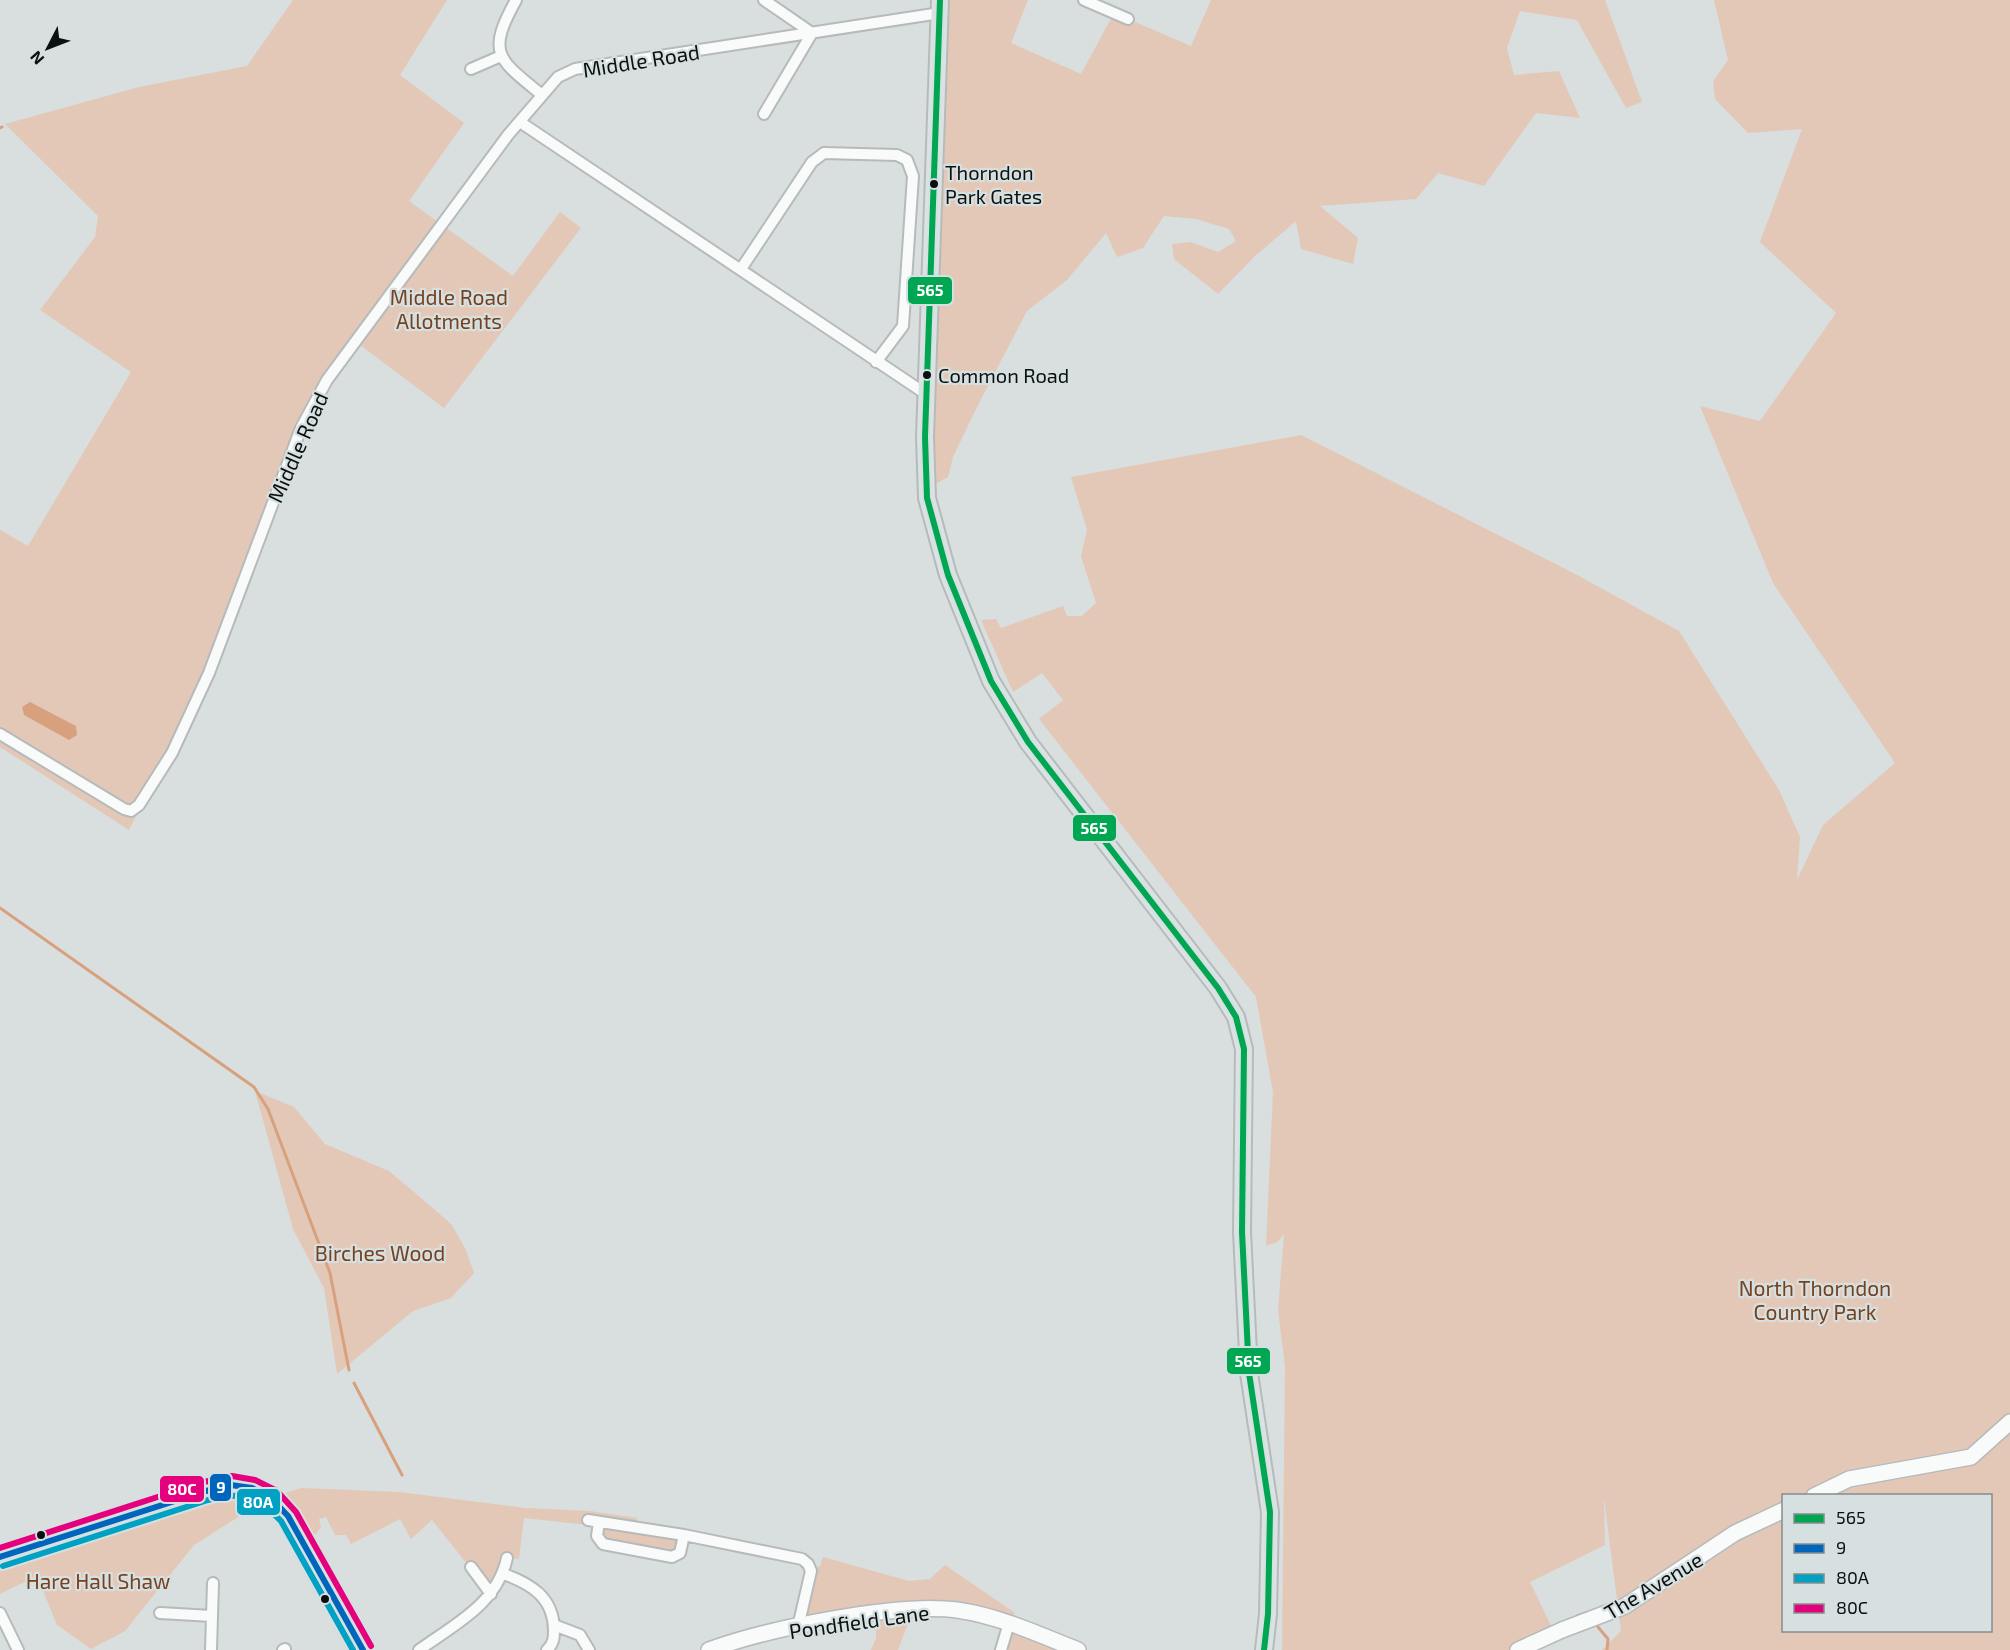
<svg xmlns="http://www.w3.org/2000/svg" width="2010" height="1650" viewBox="0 0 2010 1650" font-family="'Exo 2',sans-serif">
<rect width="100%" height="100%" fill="#d9dede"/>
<path fill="#e3c8b8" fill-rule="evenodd" d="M293,0H447L400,75L464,123L409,201L513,276L560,212L581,228L444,408L356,342L301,428L198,696L129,830L0,747V530L28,546L131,372L40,310L95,237L98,216L5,124L139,87L247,66Z
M940,0H1028L1011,43L1081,74L1114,13L1191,46L1211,0H1605L1642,102L1626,108L1577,20L1520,11L1507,48L1514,75L1559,71L1580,118L1536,113L1484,186L1438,173L1416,199L1320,206L1358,238L1353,264L1301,249L1296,221L1255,256L1218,294L1174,259L1172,244L1191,242L1218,252L1236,241L1229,229L1196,219L1164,216L1143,248L1117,257L1106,233L1067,280L1027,311L977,407L953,457L948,477L927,489Z
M1714,0H2010V1650H1602L1621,1631L1604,1498L1605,1545L1530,1582L1555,1634L1523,1650H1282L1285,1367L1278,1310L1284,1234L1277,1242L1266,1246L1273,1092L1256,997L1039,719L1063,700L1042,673L1013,692L981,620L996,619L1001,628L1063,606L1067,616H1082L1096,603L1081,556L1087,530L1071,477L1301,435L1579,576L1679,631L1779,790L1800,837L1797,880L1823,825L1895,763L1773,583L1700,406L1760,421L1836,313L1760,242L1802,129L1748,133L1715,99L1713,81L1728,60ZM1784,1496H1990V1630H1784Z
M255,1091L294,1107L325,1144L389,1171L433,1208L452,1225L466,1250L474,1273L451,1298L413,1311L337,1374L324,1288L293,1229Z
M231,1485L270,1497L194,1545L125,1631L91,1649L57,1625L37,1576L0,1594V1557Z
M301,1488L399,1492L525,1508L590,1511L637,1518L636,1527L684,1535L680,1553L603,1544L596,1528L588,1520L587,1525L524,1518L519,1559L507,1558L491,1594L432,1520L411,1539L400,1519L351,1544L346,1535H335L326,1517L319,1519L321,1527L310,1542L278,1495Z
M823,1557L909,1581L930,1579L945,1565L1015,1613L1006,1621L955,1610L798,1627L811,1571L820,1566Z
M876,1621H909L898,1650H871L876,1638Z
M1009,1623L1078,1650H1001Z"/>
<path fill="#d8a17e" d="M30,702L76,726L77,735L69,740L24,715L22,707Z"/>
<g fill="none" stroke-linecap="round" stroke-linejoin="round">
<path stroke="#d8a17e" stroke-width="3" d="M0,128L2,127
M0,908L254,1087L268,1109L330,1273L349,1370
M354,1383L402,1475
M1577,1616L1586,1613
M1598,1627L1608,1639L1607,1650"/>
<g stroke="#b6baba" stroke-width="14">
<path id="street" d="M516,0C486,54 498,59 542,95
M1084,0L1128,19
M471,69L501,56
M764,114L812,33L764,0
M520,122L926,394
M741,269L812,162L824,153L897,155L907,160L913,176L903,326L876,362
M0,734L124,809L131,811L139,805L172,753L209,673L301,428L327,380L508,135L558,77L575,69L940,13
M588,1520L684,1535L802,1559L808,1564L811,1571L798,1627
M599,1522L597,1536L603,1544L672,1557L680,1553L684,1535
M471,1567L491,1594
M504,1574C531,1584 553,1597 554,1629C554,1638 554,1643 547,1650
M0,1613L18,1650
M160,1613L212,1616
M554,1625L580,1635L589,1650
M211,1650L213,1583
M283,1650L285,1649
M419,1650C455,1624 497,1604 507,1558
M1001,1650L1009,1623"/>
</g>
<g stroke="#b6baba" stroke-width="18">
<path id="secondary" d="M1814,1496L1849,1479L1971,1457L2010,1422
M0,1557L206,1491L231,1485L252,1488L270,1497L288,1516L363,1650
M709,1650C766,1629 897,1602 957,1610C999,1616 1038,1634 1078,1650
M1518,1650L1562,1630L1625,1606L1735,1533L1784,1510"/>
</g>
<g stroke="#b8baba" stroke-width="20">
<path id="primary" d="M940,0L925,437L927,498L948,575L991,681L1028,742L1218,988L1236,1017L1244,1049L1242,1232L1249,1373L1270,1512L1268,1614L1264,1650"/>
</g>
<use href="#street" stroke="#f9fafa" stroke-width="10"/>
<use href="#secondary" stroke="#f9fafa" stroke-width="15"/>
<use href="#primary" stroke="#dae3e4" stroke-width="16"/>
<g stroke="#d6e0e1" stroke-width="10">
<path id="bus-1" d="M940,0L925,437L927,498L948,575L991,681L1028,742L1218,988L1236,1017L1244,1049L1242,1232L1249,1373L1270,1512L1268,1614L1264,1650"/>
</g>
<g stroke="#d6e0e1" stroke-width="10">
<path id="bus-2" d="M0,1557L206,1491L231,1485L252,1488L270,1497L288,1516L363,1650"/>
</g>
<g stroke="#d6e0e1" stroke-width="10">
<path id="bus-3" d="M3,1566L208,1500C243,1491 256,1495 281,1521L353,1650"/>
</g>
<g stroke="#d6e0e1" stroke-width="10">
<path id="bus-4" d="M0,1548L204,1482L232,1476L255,1480L277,1491L296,1512L371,1646"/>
</g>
<use href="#bus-1" stroke="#00a651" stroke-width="6"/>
<use href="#bus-2" stroke="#0065bd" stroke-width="6"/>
<use href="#bus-3" stroke="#01a1c4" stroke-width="6"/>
<use href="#bus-4" stroke="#e5007d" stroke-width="6"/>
</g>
<g fill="#0b0f0f" stroke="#d6e0e1" stroke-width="2">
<circle cx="934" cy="184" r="5"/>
<circle cx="927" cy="375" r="5"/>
<circle cx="41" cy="1535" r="5"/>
<circle cx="325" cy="1599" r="5"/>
</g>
<g text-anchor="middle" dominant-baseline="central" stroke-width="4.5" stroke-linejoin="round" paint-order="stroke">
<g font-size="20" fill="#0b0f0f" stroke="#d6e0e1" text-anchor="start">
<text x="945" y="172">Thorndon<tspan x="945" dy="24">Park Gates</tspan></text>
<text x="938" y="375">Common Road</text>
</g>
<g font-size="21" fill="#0b0f0f" stroke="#d6e0e1">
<text transform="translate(641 60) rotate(-9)">Middle Road</text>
<text transform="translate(297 447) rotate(-66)">Middle Road</text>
<text transform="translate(1653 1585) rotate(-31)">The Avenue</text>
<text transform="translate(859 1621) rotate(-8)">Pondfield Lane</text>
</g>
<g font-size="21" fill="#77411e" stroke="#d6e0e1">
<text x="449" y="296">Middle Road<tspan x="449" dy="24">Allotments</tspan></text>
<text x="380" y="1252">Birches Wood</text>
<text x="1815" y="1287">North Thorndon<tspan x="1815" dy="24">Country Park</tspan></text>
<text x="98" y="1580">Hare Hall Shaw</text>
</g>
</g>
<g stroke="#d6e0e1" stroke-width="2">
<rect x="907" y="276" width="46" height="29" rx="6" fill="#00a651"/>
<rect x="1072" y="814" width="45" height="28" rx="6" fill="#00a651"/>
<rect x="1226" y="1347" width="45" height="28" rx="6" fill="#00a651"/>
<rect x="209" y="1473" width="23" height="29" rx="6" fill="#0065bd"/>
<rect x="159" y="1475" width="46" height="28" rx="6" fill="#e5007d"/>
<rect x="236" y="1488" width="45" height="28" rx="6" fill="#01a1c4"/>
</g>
<g font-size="16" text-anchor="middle" font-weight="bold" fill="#fff">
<text x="930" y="296">565</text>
<text x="1094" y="834">565</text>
<text x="1248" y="1367">565</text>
<text x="221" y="1493">9</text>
<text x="182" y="1495">80C</text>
<text x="258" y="1508">80A</text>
</g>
<rect x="1782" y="1494" width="210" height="138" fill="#d6e0e1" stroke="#858c8d" stroke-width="1.5"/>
<rect x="1794" y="1514" width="30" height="9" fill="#00a651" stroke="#858c8d" stroke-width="1.5"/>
<text x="1836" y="1524" font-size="18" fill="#0b0f0f">565</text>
<rect x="1794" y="1544" width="30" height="9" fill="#0065bd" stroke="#858c8d" stroke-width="1.5"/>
<text x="1836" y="1554" font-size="18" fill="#0b0f0f">9</text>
<rect x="1794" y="1574" width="30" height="9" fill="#01a1c4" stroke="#858c8d" stroke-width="1.5"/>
<text x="1836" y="1584" font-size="18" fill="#0b0f0f">80A</text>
<rect x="1794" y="1604" width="30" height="9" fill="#e5007d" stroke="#858c8d" stroke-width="1.5"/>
<text x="1836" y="1614" font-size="18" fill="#0b0f0f">80C</text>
<g transform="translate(48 48) rotate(228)" stroke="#d6e0e1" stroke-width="4.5" paint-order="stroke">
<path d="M0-4.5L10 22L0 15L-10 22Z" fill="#0b0f0f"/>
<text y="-9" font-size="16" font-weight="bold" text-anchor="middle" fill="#0b0f0f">N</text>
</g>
</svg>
